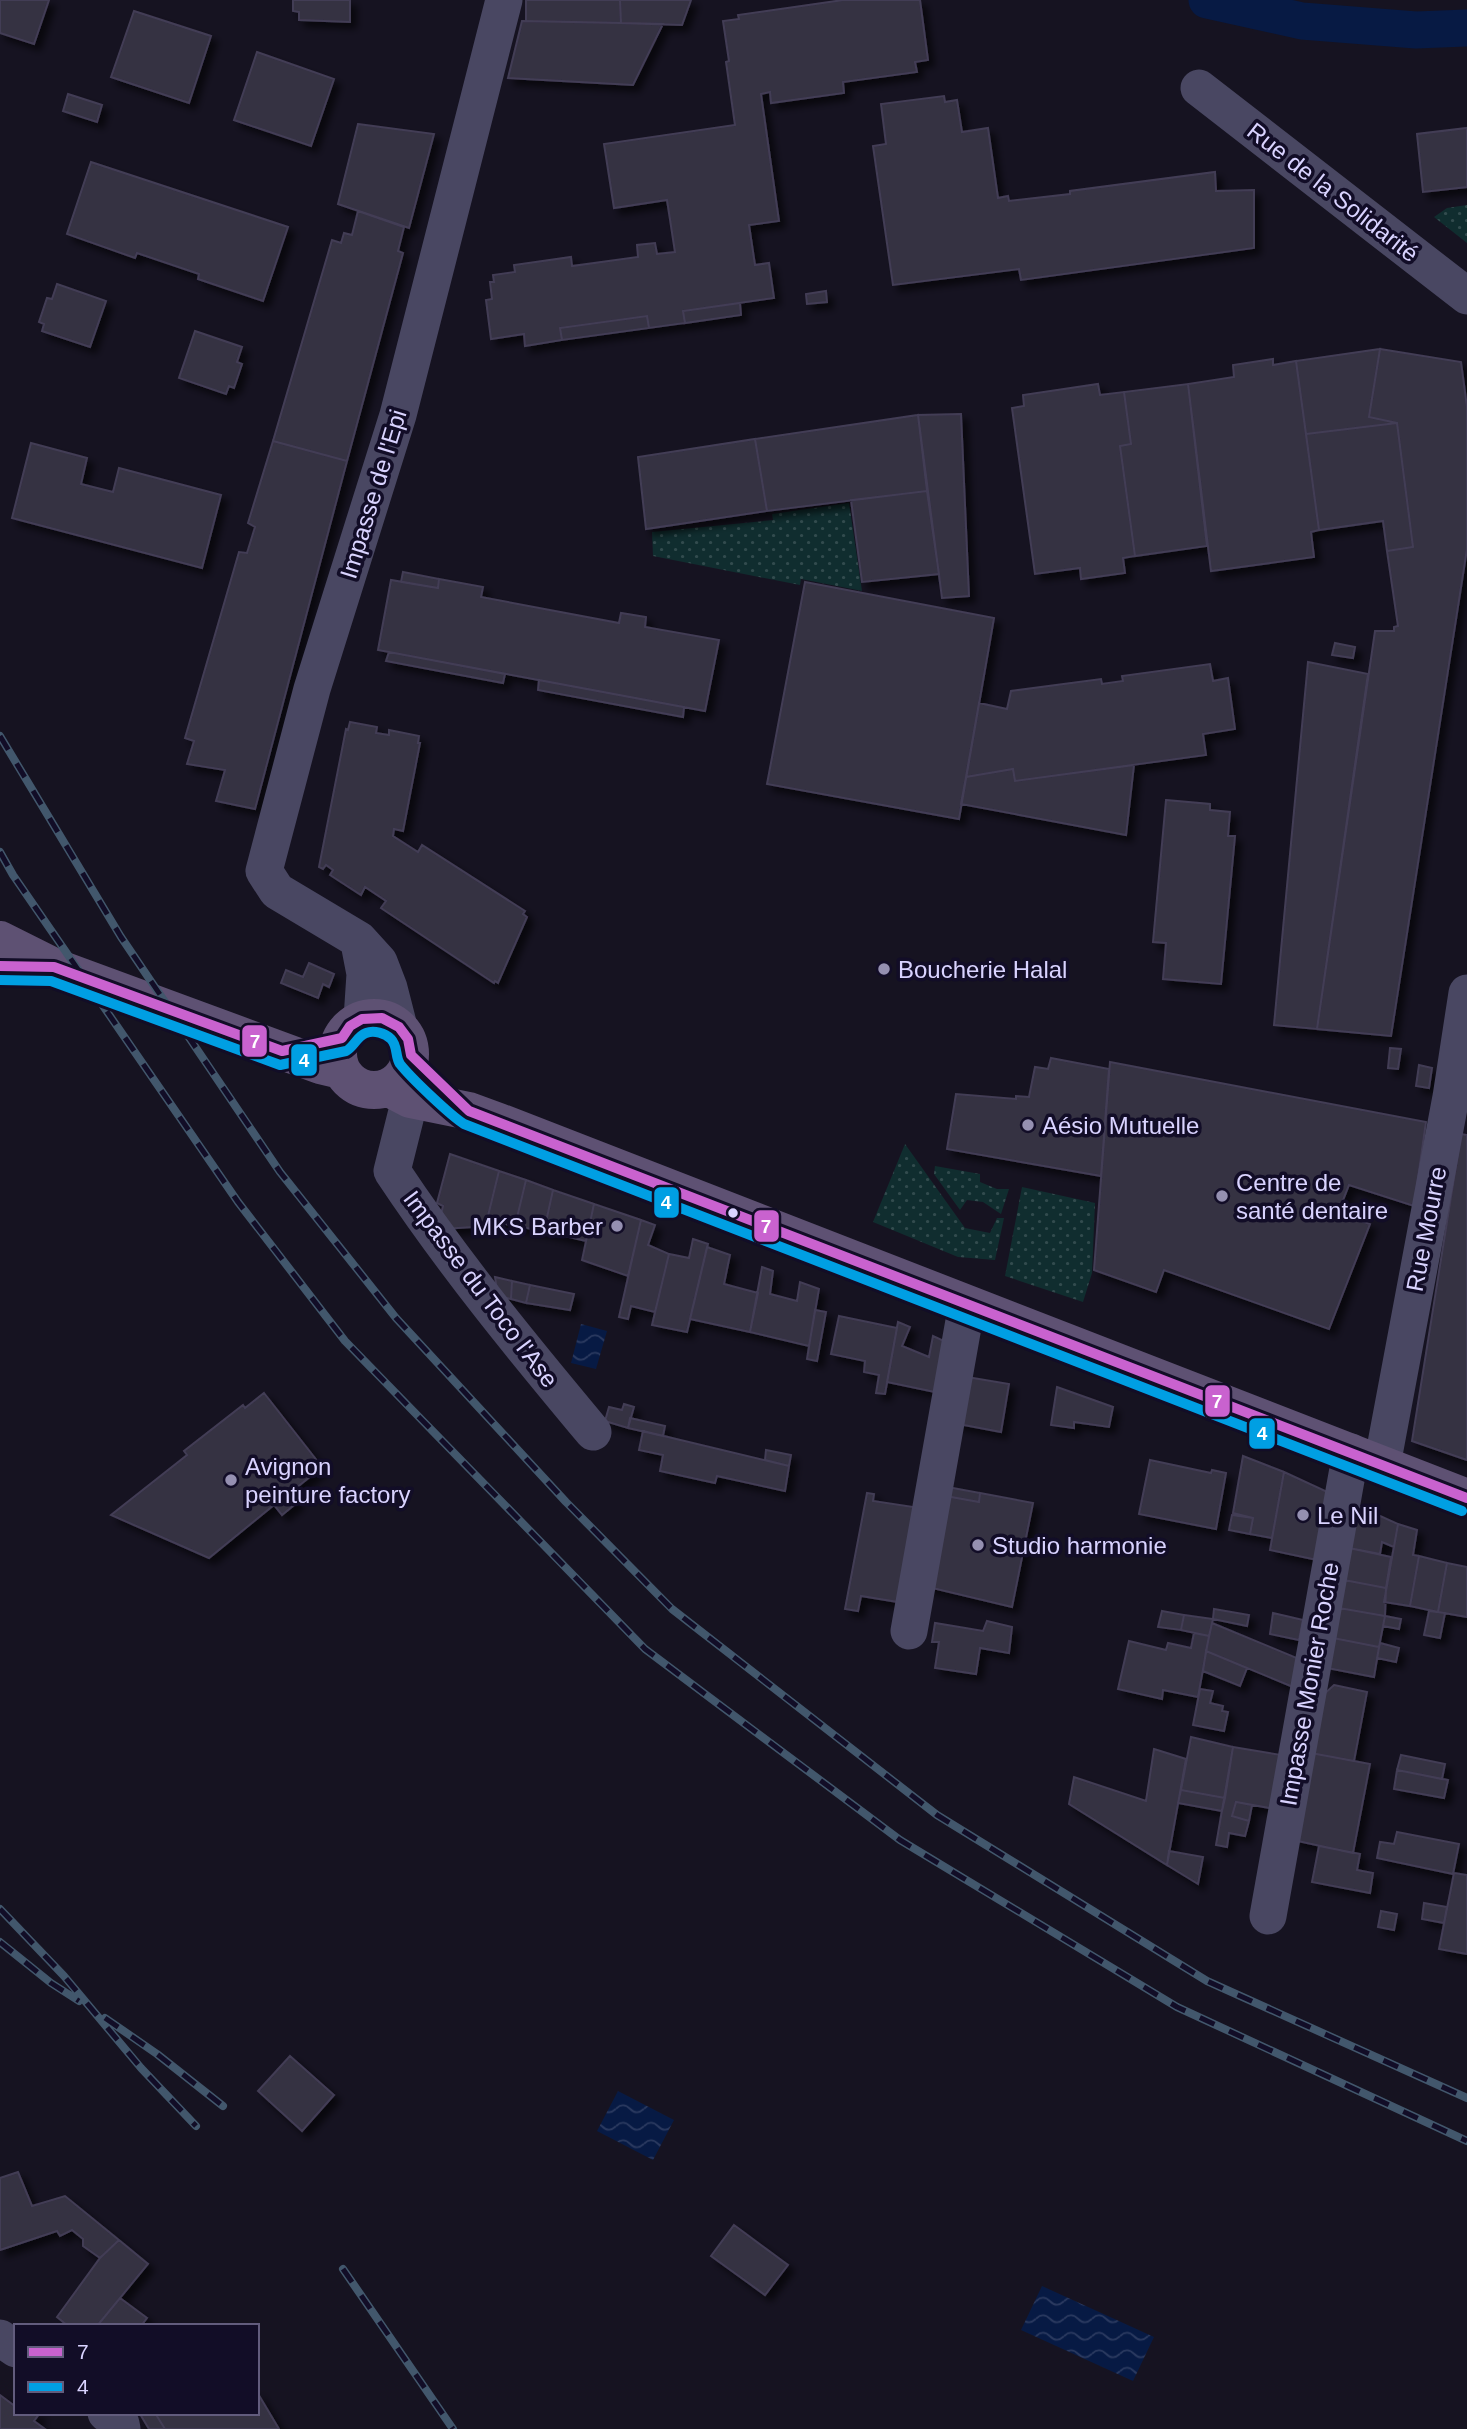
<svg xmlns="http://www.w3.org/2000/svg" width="1467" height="2429" viewBox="0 0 1467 2429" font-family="Helvetica,sans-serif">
<defs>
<pattern id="grass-dots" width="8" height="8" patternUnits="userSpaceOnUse" patternTransform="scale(1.75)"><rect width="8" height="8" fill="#102d2f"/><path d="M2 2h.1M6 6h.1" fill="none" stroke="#324b4e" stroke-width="1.8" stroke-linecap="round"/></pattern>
<pattern id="water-waves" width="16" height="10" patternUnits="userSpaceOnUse" patternTransform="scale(1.75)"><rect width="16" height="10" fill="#071a44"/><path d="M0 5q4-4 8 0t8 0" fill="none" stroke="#2b3a60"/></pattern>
<filter id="shadow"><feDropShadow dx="6" dy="6" stdDeviation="3.5" flood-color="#0009"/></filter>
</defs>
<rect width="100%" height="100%" fill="#161321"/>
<path fill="url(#grass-dots)" d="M1467,205V243L1434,217L1447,208Z
M849,503L862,591L801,579L800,585L653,556L652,532L773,520L772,514Z
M905,1144L965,1228L990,1233L997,1218H1004L995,1260L958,1257L873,1222Z
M935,1166L980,1174V1182L997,1189H1009L1001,1214L983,1202L967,1200L960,1210L934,1174Z
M1022,1187L1095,1203L1092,1273L1083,1302L1005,1276Z"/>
<path fill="url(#water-waves)" d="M581,1324L607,1331L596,1369L571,1363Z
M618,2091L674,2120L653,2160L597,2131Z
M1042,2286L1154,2337L1133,2381L1021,2330Z"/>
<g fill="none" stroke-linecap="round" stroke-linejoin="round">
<path stroke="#071a44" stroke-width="37" d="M1207,0L1302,21L1416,30L1467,28"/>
</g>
<path fill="#343043" stroke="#433d55" stroke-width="2" filter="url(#shadow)" d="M0,0H49L34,44L0,33Z
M293,0H350V22L299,20V12L293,11Z
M526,0H620L621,23L526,21Z
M620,0H691L682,25L621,23Z
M843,0H920L928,60L915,62L917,72L843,82L844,93L771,103L770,92L761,94L779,221L749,225L755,265L769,263L774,298L683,311L685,323L649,328L647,316L560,328L562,340L525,346L524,334L491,339L486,300L492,299L490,282H494L493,275L515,272L514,265L571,257L572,266L638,257L637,245L655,243L657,254L675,252L667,200L614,208L604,144L735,125L726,62L729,61L723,21L739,19L738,15Z
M134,11L211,36L189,103L111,77Z
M522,21L621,23L663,24L633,85L508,78Z
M257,52L334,79L311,146L234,120Z
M68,94L102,105L97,122L63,111Z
M944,96L945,102L957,100L962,132L988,128L998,198L1008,196L1009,201L1070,194V191L1215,172L1216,191L1254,190V248L1021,280L1019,269L893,285L873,146L886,144L881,104Z
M358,124L434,134L409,228L338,204Z
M1467,128V187L1423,192L1417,134Z
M91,162L288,227L263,301L198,279L199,274L137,253L135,258L67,234Z
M358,211L404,227L398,251L403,253L347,461L273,441L332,240L341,243L344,233L352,235Z
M57,284L106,301L90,347L42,331L44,324L39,322L47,298L52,299Z
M826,291L827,302L807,304L806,294Z
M740,303L741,315L685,323L683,311Z
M647,316L649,328L562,340L560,328Z
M195,331L242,347L237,362L242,364L234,388L229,386L226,394L179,378Z
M1380,349L1461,362L1467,407V549L1391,1036L1317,1029L1375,631H1394V627L1398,626L1387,551L1413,547L1397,423L1369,417Z
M1380,349L1369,417L1397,423L1306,434L1296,361Z
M1273,359V365L1296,361L1319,530L1311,532L1314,557L1211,571L1188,384L1234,377L1233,365Z
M1098,384L1100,395L1124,392L1131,444L1120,446L1135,556L1123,558L1125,573L1081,579L1080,568L1035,574L1012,408L1024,406L1023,395Z
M1188,384L1207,546L1135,556L1120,446L1131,444L1124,392Z
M961,414L969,596L942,598L918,415Z
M918,415L927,491L767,511L755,439Z
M1397,423L1413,547L1387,551L1383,521L1319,530L1306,434Z
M755,439L767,511L646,529L638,457Z
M273,441L347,461L255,809L216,801L225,770L187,764L194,741L185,738L239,552L247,553L255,527L248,523Z
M31,443L87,458L81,484L113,492L119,468L221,495L202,568L12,518Z
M927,491L939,574L862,582L851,500Z
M403,572L439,579L438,588L401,582Z
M439,579L483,587L481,597L619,623L621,613L646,617L645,627L719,640L705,711L378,650L391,580L438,588Z
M805,582L994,618L959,819L767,784Z
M1335,643L1355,647L1353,658L1332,655Z
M389,652L505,674L503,683L386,661Z
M1308,662L1368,674L1317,1029L1274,1025Z
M1210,664L1213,681L1228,678L1235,729L1203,734L1206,755L1015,781L1013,769L966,777L979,703L1007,709L1011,691L1101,679L1102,684L1123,681L1122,676Z
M539,680L684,707L683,717L538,690Z
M350,722L377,727L376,733L389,735V730L419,736L418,743H420L403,831L394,829L393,836L418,852L422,845L525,911L523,914L527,917L498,983L495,981L494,983L381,908L386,901L365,887L361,895L330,875L333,870L326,865L323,869L319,867L346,729L348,730Z
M1134,765L1126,835L961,804L966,777L1013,769L1015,781Z
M1166,800L1210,804V810L1230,812L1228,836H1235L1221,984L1163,979L1166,943L1153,942Z
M309,963L334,974L329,987L323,984L318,998L281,983L286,970L303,977Z
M1390,1048L1401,1049L1398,1069L1388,1068Z
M1051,1058L1109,1069L1101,1176L947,1149L956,1094L1016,1099V1096L1029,1097L1035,1067L1048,1069Z
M1110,1062L1426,1122L1414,1206L1349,1185L1338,1213L1370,1224L1329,1329L1164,1270L1156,1292L1094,1270Z
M1419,1065L1432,1068L1429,1088L1416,1086Z
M1461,1134L1467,1135V1460L1412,1441Z
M450,1154L499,1171L487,1220L488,1226L443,1229L440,1219L443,1206L437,1203Z
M499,1171L526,1180L515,1226L487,1220Z
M526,1180L553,1190L544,1231L515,1226Z
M553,1190L594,1204L586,1241L544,1231Z
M594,1204L641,1220L628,1276L582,1260Z
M641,1220L655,1225L648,1245L669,1254L655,1312L631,1306L628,1319L619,1317Z
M693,1239L708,1244L687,1332L652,1325L669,1254L689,1258Z
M707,1247L730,1255L724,1284L758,1293L750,1332L690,1319Z
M762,1267L773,1271L770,1294L797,1301L800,1282L819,1289L809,1346L750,1332Z
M495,1277L512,1281L511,1299L498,1296Z
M512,1281L530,1285L526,1303L511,1299Z
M530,1285L574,1294L570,1310L526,1303Z
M815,1310L826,1312L817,1361L807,1359Z
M839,1316L897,1328L885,1394L876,1393L879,1375L864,1372L865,1361L831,1354Z
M898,1322L910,1327L902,1346L929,1357L933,1336L944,1341L935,1392L887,1382Z
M961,1376L1009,1384L1001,1432L953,1423Z
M1057,1387L1113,1407L1109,1427L1074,1422V1428L1051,1425Z
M264,1393L322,1467L290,1493L298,1502L282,1515L274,1505L209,1558L111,1515L187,1455L184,1451L243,1405L245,1408Z
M624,1404L634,1407L628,1428L605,1421L609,1407L622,1410Z
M630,1418L665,1426L663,1436L628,1428Z
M643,1431L789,1466L785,1491L717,1476L715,1483L660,1471L663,1455L639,1450Z
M766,1450L791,1455L789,1466L765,1460Z
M1243,1456L1284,1472L1272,1538L1250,1534L1253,1518L1233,1513Z
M1150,1460L1211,1473L1212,1470L1226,1473L1216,1529L1139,1514Z
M1284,1472L1334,1495L1322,1561L1270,1550Z
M942,1486L980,1493L979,1502L940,1495Z
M867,1493L874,1494L873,1501L920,1508L904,1603L861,1596L858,1611L845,1609Z
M980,1493L1033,1503L1012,1607L924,1586L940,1495L979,1502Z
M1358,1506L1398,1524L1394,1547L1382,1542L1380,1554L1349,1548Z
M1232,1515L1253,1518L1250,1534L1229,1530Z
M1398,1524L1417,1530L1413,1555L1419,1556L1410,1606L1384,1602Z
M1349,1548L1391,1557L1386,1588L1344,1580Z
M1419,1556L1447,1563L1438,1612L1410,1606Z
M1447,1563L1467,1567V1617L1438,1612Z
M1344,1580L1386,1588L1385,1616L1339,1608Z
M1339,1608L1385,1616L1379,1647L1333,1638Z
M1214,1609L1249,1615L1247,1626L1213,1619Z
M1162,1611L1184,1615L1181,1630L1158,1627Z
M1429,1611L1445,1613L1440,1638L1424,1635Z
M1273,1613L1303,1620L1299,1640L1270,1634Z
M1184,1615L1213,1619L1209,1636L1181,1630Z
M1385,1616L1401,1619L1399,1629L1383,1626Z
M987,1621L1012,1627L1009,1653L980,1648L976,1674L935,1668L939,1642H932L935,1623L983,1631Z
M1212,1623L1304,1661L1298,1689L1206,1651Z
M1194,1633L1209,1636L1198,1697L1163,1690L1162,1699L1118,1689L1129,1641L1166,1650L1168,1643L1191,1648Z
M1333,1638L1379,1647L1374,1677L1327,1668Z
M1380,1643L1399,1648L1396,1662L1377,1658Z
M1206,1651L1247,1668L1240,1686L1203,1671Z
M1334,1685L1367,1692L1354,1761L1311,1753L1322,1696Z
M1200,1689L1213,1691L1210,1703L1223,1706L1222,1711L1228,1712L1224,1731L1193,1725Z
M1191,1737L1233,1747L1225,1798L1181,1790Z
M1233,1747L1281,1755L1275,1809L1236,1802L1232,1816L1249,1821L1245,1836L1229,1833L1227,1847L1216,1845Z
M1154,1749L1186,1759L1167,1865L1069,1804L1074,1777L1146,1801Z
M1311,1753L1370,1764L1353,1853L1293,1840Z
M1401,1755L1445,1764L1442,1779L1397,1770Z
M1397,1770L1448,1780L1444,1798L1394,1789Z
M1181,1790L1225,1798L1222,1811L1178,1803Z
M1236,1802L1252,1805L1249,1821L1232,1816Z
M1397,1832L1459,1844L1453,1874L1377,1858L1380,1842L1394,1844Z
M1319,1846L1360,1854L1357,1870L1373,1873L1370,1893L1312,1882Z
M1169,1851L1203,1857L1198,1884L1167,1865Z
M1454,1873L1467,1875V1954L1439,1949Z
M1424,1903L1447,1907L1444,1923L1422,1919Z
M1381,1911L1397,1914L1394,1930L1378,1927Z
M290,2056L334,2095L302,2131L258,2091Z
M18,2172L32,2206L65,2196L119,2240L100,2258L83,2246V2239L72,2230L60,2236L57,2231L0,2250V2178Z
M734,2225L788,2265L765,2295L711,2256Z
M119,2240L148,2264L97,2326H68L57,2317L100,2258Z
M120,2298L147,2318L141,2326H97Z
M257,2392L279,2429H165L155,2413H257Z
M0,2395L16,2407V2413H40L34,2421L45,2429H0Z
M143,2413H155L165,2429H149L140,2414Z"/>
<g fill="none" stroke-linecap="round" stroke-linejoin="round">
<path stroke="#494762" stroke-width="37" d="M1199,88L1467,296
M360,948L365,974L362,1019
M399,1027L389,988L379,962L359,940L277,891L264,871L312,689L398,415L504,0
M410,1099L392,1171C453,1263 522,1347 593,1432
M1382,1465L1451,1097L1467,993
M909,1631L967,1304
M1268,1916L1351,1452
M0,2338L16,2349
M106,2413L121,2424L122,2429"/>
<path stroke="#5e5173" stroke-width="38" d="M0,940L54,967L320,1065L341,1070
M338 1054a36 36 0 1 1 72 0a36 36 0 1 1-72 0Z
M389,1088L410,1099L469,1111L499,1122L1467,1498"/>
<g stroke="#42576c" stroke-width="8">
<path id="rail" d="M0,736L121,937L280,1172L396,1318L566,1502L672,1609L937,1815L1207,1981L1467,2098
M0,852L13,875L238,1202L345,1341L645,1649L900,1840L1177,2007L1467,2141
M0,1909L64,1976L141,2068L196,2126
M0,1942L51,1983L79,2001
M105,2018L157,2054L223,2106
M343,2269L453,2429"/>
</g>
<use href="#rail" stroke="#120d27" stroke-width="5" stroke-dasharray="16" stroke-linecap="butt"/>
<g stroke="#120d27" stroke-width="16">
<path id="bus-1" d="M0,966L54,967L282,1051L342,1038L350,1026L362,1019L382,1018L399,1027L408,1039L411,1055L469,1111L1467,1498"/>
</g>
<g stroke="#120d27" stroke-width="16">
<path id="bus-2" d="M0,980L51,981L280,1065L346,1051C354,1047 357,1036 366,1033C374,1030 385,1033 391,1039C398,1046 395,1057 400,1064C411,1078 450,1115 464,1124L1462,1511"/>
</g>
<use href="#bus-1" stroke="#c962cf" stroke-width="10"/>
<use href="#bus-2" stroke="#009fe3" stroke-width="10"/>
</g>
<g fill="#9590b1" stroke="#120d27" stroke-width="2.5">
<circle cx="884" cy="969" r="7"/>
<circle cx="1028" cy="1125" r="7"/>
<circle cx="1222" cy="1196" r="7"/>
<circle cx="617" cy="1226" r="7"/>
<circle cx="231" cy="1480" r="7"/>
<circle cx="1303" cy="1515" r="7"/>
<circle cx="978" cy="1545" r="7"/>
</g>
<circle fill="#d9d3ff" stroke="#120d27" stroke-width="2.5" cx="733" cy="1213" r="6"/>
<g text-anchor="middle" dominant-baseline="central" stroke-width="7" stroke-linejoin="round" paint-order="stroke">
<g font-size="24" fill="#d9d3ff" stroke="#120d27">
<text transform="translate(1333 192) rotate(38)">Rue de la Solidarité</text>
<text transform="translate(373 494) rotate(-73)">Impasse de l'Epi</text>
<text transform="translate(1426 1229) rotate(-79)">Rue Mourre</text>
<text transform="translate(481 1289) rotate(53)">Impasse du Toco l'Ase</text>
<text transform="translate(1309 1684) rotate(-80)">Impasse Monier Roche</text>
</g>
<g font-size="24" fill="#d9d3ff" stroke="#120d27" text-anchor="start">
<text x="898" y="969">Boucherie Halal</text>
<text x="1042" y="1125">Aésio Mutuelle</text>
<text x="1236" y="1182">Centre de<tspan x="1236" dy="28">santé dentaire</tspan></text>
<text x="603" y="1226" text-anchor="end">MKS Barber</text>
<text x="245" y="1466">Avignon<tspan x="245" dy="28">peinture factory</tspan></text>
<text x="1317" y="1515">Le Nil</text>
<text x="992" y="1545">Studio harmonie</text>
</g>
</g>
<g stroke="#120d27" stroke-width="2.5">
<rect x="241" y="1024" width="27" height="34" rx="7" fill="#c962cf"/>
<rect x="290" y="1043" width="28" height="34" rx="7" fill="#009fe3"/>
<rect x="653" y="1186" width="27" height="33" rx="7" fill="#009fe3"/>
<rect x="753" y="1209" width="27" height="34" rx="7" fill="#c962cf"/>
<rect x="1204" y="1384" width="27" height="34" rx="7" fill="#c962cf"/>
<rect x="1248" y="1417" width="28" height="33" rx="7" fill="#009fe3"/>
</g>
<g font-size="19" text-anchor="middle" font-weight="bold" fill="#fff">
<text x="255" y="1048">7</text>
<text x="304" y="1067">4</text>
<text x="666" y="1209">4</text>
<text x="766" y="1233">7</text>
<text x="1217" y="1408">7</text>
<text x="1262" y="1440">4</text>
</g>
<rect x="14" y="2324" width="245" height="91" fill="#120d27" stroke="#625c7d" stroke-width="2"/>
<rect x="28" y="2347" width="35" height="10" fill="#c962cf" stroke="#625c7d" stroke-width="2"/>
<text x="77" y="2359" font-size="21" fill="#d9d3ff">7</text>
<rect x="28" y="2382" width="35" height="10" fill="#009fe3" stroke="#625c7d" stroke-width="2"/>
<text x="77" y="2394" font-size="21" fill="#d9d3ff">4</text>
</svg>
